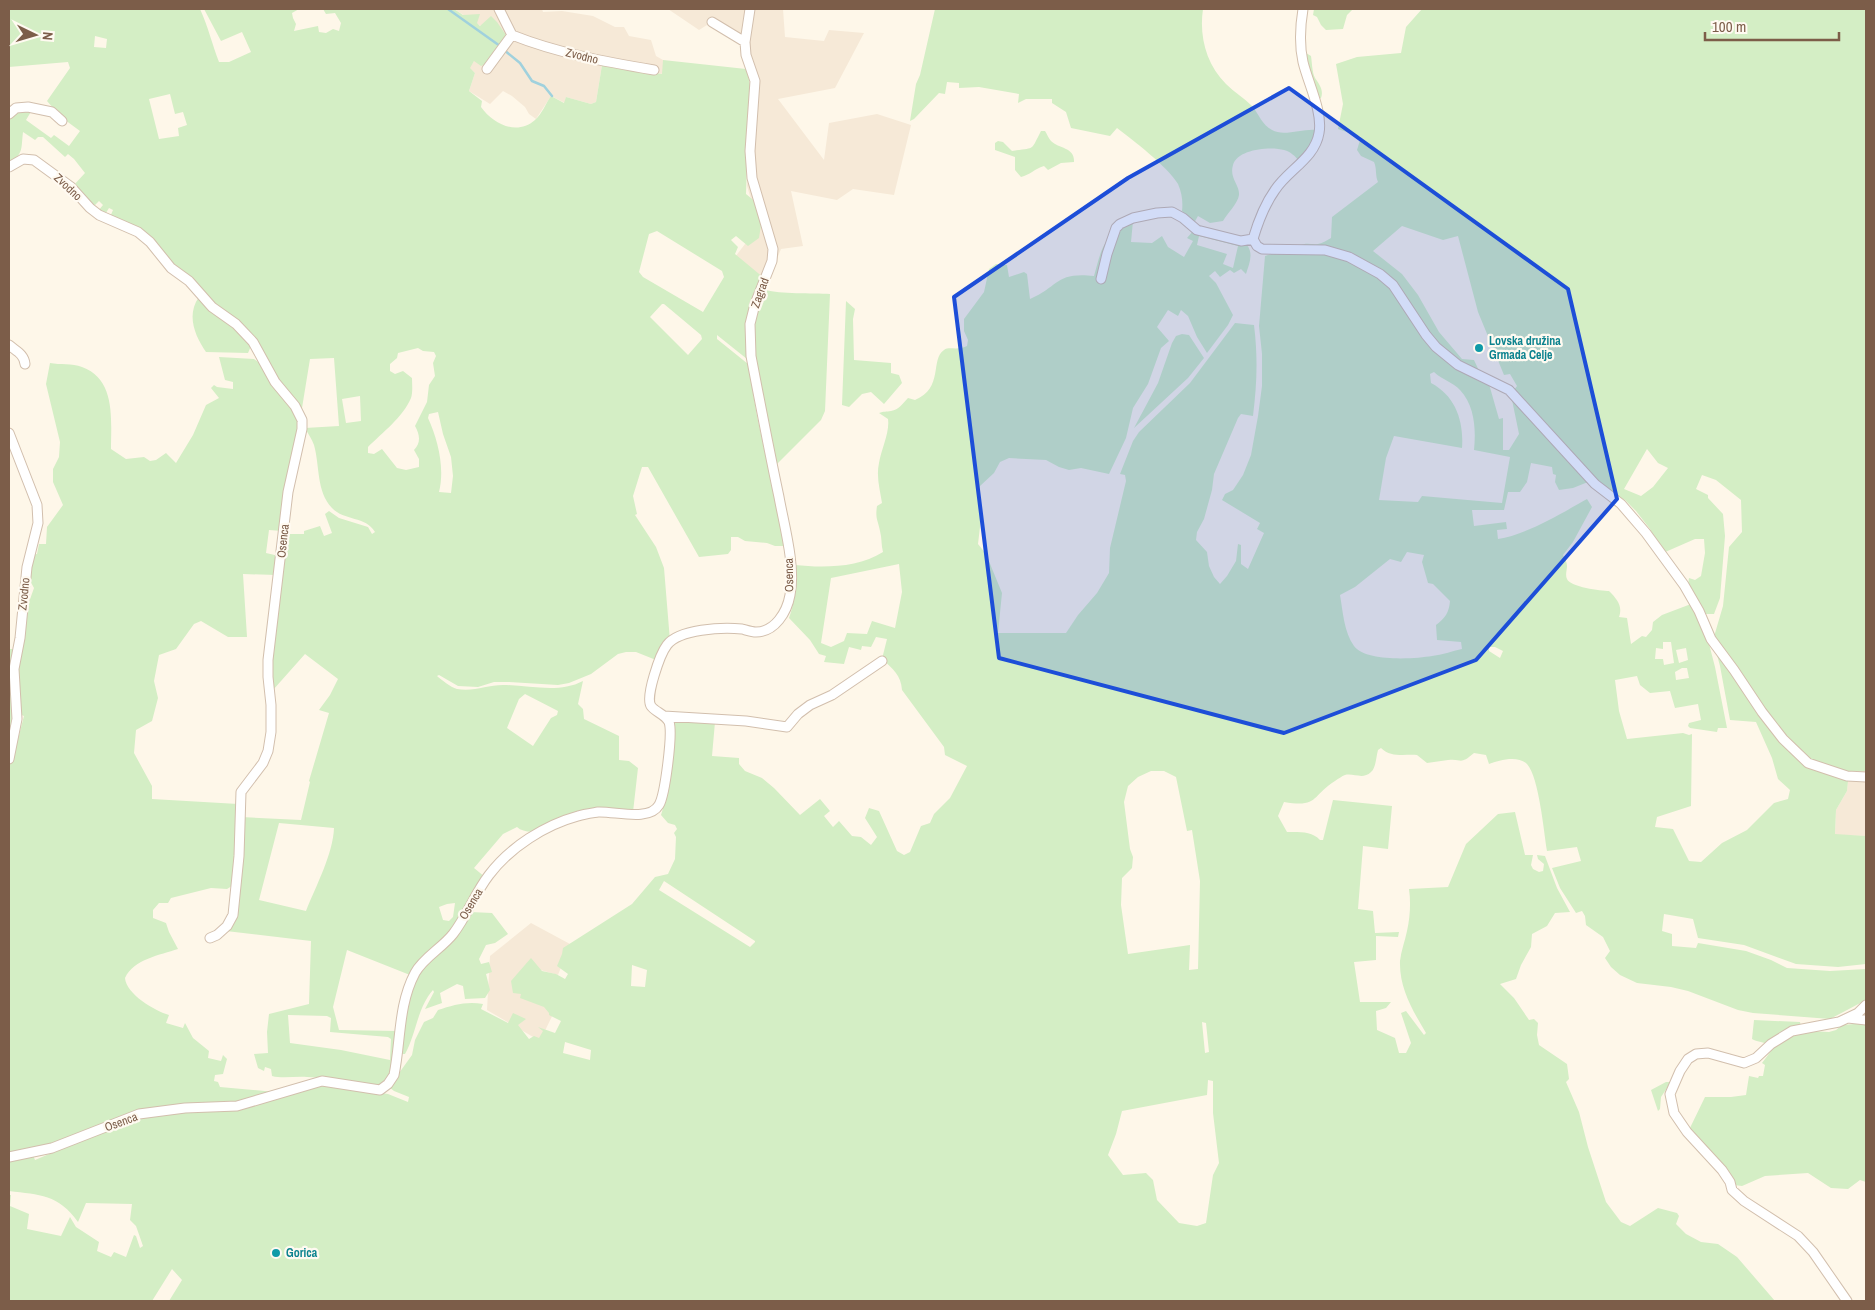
<svg xmlns="http://www.w3.org/2000/svg" width="1875" height="1310" viewBox="0 0 1875 1310" font-family="'Archivo Narrow',sans-serif">
<rect width="100%" height="100%" fill="#fef7e9"/>
<path fill="#f6e9d7" d="M454,9H542L543,12L562,11L593,16L615,27H624L629,36L651,40L656,56L663,60V74L602,65L596,102L591,104L566,97L565,103L551,96L536,119L529,114L525,107L512,96L503,91L490,104L469,91L475,73L469,68L474,61L481,26Z
M668,9H783L785,37L824,41L829,30L864,33L835,88L778,99L824,160L829,123L877,114L911,125L894,195L853,189L837,200L791,191L803,246L781,249L768,281L735,257L759,226L747,186L750,82L739,40L714,25H707L699,30Z
M1866,771V836L1835,835L1836,810L1847,791L1849,772Z
M531,923L570,944L558,975L537,969L557,1006L540,1041L487,1010L490,956Z"/>
<path fill="#d4eec5" fill-rule="evenodd" d="M9,9H200C208,26 212,44 219,62H229L251,52L242,32L221,41L204,9H299L292,13L293,18L296,24L294,31L318,26L319,32L326,33L333,29L339,31L341,23L335,13L326,14L323,9H454L463,15L480,14L477,23L480,26L491,16L497,22L506,35C502,45 491,63 481,66L474,61L470,68L475,73L469,91L482,101L481,107C493,124 517,136 535,120C542,114 546,103 551,96L564,103L566,97L591,104L596,102L602,65L662,74L663,60L746,69C755,93 749,117 747,143C746,160 747,177 746,194L757,203L761,225L759,238L748,246L736,236L731,240L738,247L735,254L764,278L747,344V359L717,335V339L748,364L757,416L785,546H775L767,543L745,541L738,537H731V550L728,554L699,557L648,467H642L633,496L637,514L635,515L656,547L664,568L670,641L656,660L636,652H626L618,654L591,674L569,683L558,685L509,682H494L478,687L458,686L439,675L437,676C442,680 450,687 457,689C474,692 487,685 503,685C530,685 558,694 583,681L578,704L583,709L584,719L619,736V760L629,761L638,768L633,812C626,811 617,809 610,810C588,813 534,843 517,827L503,834L474,868L485,877L449,935L410,975L347,950L333,1007L339,1030L398,1031L390,1076L380,1086C356,1082 331,1078 307,1077C295,1076 283,1079 272,1076L271,1069L265,1067L264,1071L258,1068L254,1054L268,1053L267,1032L269,1014L309,1004L311,941L226,931L228,930L241,817L301,820L310,782L309,781L329,713L319,710L330,695L338,679L305,654L273,690L270,673L286,534H304V531L320,526L324,536L332,533L325,514L329,511L339,518L368,527L372,534L375,532C366,516 344,521 332,508C316,491 320,466 314,445C312,439 308,434 305,428L339,426L334,358L310,359L302,408H299L281,387L252,339L175,269L162,250L110,217L113,210L109,208L104,216L98,211L103,205L99,201L92,208L73,186L85,173L74,159L68,154L65,157L43,137H38L35,140L23,132C21,148 24,154 9,163V119L16,111L32,110L26,120L51,138L54,135L69,146L80,131L61,117L47,101L70,68L68,62L9,67ZM95,36L107,39L106,48L94,47ZM170,94L175,114L183,112L187,125L178,128L179,136L159,139L149,99ZM657,231L722,271L724,277L703,312L643,277L639,272L649,234ZM662,304H664L701,335L702,339L688,355L650,317ZM418,348L423,351L434,352L436,356L433,363L435,376L429,385L427,402L415,426C420,435 421,443 414,450L419,459V467L406,470L397,468L382,449L374,454L368,453V447C382,433 403,417 411,398C413,392 412,384 412,378L403,371L395,374L390,371V364L397,358L398,353ZM360,396L361,421L346,423L342,399ZM438,412L443,434L451,457L453,476L451,493L439,492C445,468 438,440 428,418L429,414ZM525,694L558,711L557,715L551,718L533,746L507,728L519,699ZM279,823L334,828C333,854 316,886 306,911L259,900ZM455,903L453,917L449,921L443,920L439,907L447,904ZM288,1015L327,1016L331,1018L330,1032L388,1037L391,1039L390,1060L341,1050L290,1043Z
M935,9H1203C1199,36 1206,64 1226,84C1234,92 1244,98 1252,106C1259,114 1262,125 1272,130C1284,137 1303,128 1317,130L1315,139L1299,161C1295,156 1291,152 1284,150C1271,146 1237,149 1233,165C1229,178 1240,185 1239,195C1238,203 1227,214 1223,221L1210,223L1198,216L1194,223L1182,211C1183,202 1182,193 1178,184C1168,167 1133,140 1117,128L1110,136L1071,128L1066,112L1052,103V99H1026L1018,103L1019,94L979,87L959,88V83L947,82L945,94L939,93L914,119L910,121L916,84L920,75Z
M1314,9H1353L1347,15L1343,29L1326,30L1321,25L1317,17L1313,15Z
M1422,9H1866V771L1849,772L1847,791L1836,810L1835,834L1866,836V964L1838,967L1796,964L1744,945L1698,938L1693,919L1664,914L1662,931L1672,934V946L1696,948L1698,943L1746,951L1771,960L1787,968L1830,971L1866,969V1000L1830,1019L1753,1013L1738,1010L1688,991L1671,987L1637,983L1620,975L1611,967L1605,958L1610,951L1603,937L1586,925L1585,916L1582,911L1576,913L1560,888L1552,868L1581,861L1577,847L1547,851C1544,833 1539,777 1527,764C1518,755 1499,760 1489,764L1486,755L1474,753C1459,766 1462,758 1448,760C1441,761 1434,762 1427,763L1417,755C1405,754 1391,758 1381,748L1378,750C1376,757 1376,768 1371,772C1363,780 1354,773 1345,775C1342,776 1338,779 1335,781C1311,796 1319,808 1284,802L1278,816L1287,832C1299,832 1312,831 1320,840H1323L1333,800L1392,806L1388,849L1363,846L1358,909L1373,911L1375,933L1399,932L1398,937L1376,936V960L1354,962L1360,1002H1391L1386,1008L1376,1011L1377,1030L1395,1038L1399,1053H1406L1411,1043L1401,1013L1406,1011L1424,1035L1426,1033C1413,1011 1399,988 1400,961C1401,951 1405,941 1407,931C1410,918 1411,902 1409,889L1448,887L1466,844L1498,814L1515,812L1525,855H1533L1531,865L1533,869L1539,872L1543,871L1544,864L1538,859L1537,855L1545,856L1557,888L1570,912L1555,913L1547,926L1532,934L1531,947L1521,965L1516,979L1500,984L1514,998L1529,1020L1534,1019L1538,1023L1537,1035L1539,1045L1567,1064L1569,1079L1566,1082L1579,1112L1588,1147L1606,1202L1621,1222L1630,1226L1658,1208L1677,1213L1679,1216L1676,1224L1686,1234L1701,1242L1718,1244L1737,1257L1775,1301H169L182,1280L172,1269L152,1301H9V1195H11L10,1206L29,1214L27,1229L61,1236L70,1217L76,1227L99,1242L97,1251L111,1257L114,1252L126,1257L134,1235L136,1236L140,1248L143,1246L136,1226L130,1220L132,1204L86,1203L78,1222C58,1194 40,1195 9,1191V766L15,740L18,739L24,716L19,714L16,687L23,619L34,588L28,577L32,555L37,554L39,544H46L47,527L63,505L53,482V469L59,457L60,442L46,384L50,363C60,365 72,363 82,367C116,379 111,420 111,449L126,459L144,457L150,461L156,460L166,453L176,463L193,435L206,405L219,398L211,388L214,385L217,387L233,389V382L225,380L219,357L254,359L261,364L298,417L300,427L282,531L269,530L266,553L279,556L276,575L243,574L247,637H228L201,621L194,624L176,649L159,655L154,681L158,698L152,721L136,730L134,753L152,786V799L238,804L235,884L227,889L211,888L171,898L168,903H159L153,910V918L166,923L169,932L178,949C160,955 134,959 125,978C126,994 155,1011 169,1015L166,1023L183,1028L185,1023L193,1038L209,1051L208,1058L221,1061L223,1055L227,1059L223,1074L215,1075L214,1081L218,1082L220,1087L276,1092L315,1085L344,1087L388,1094L408,1102L409,1097L394,1091L389,1087L412,1055L415,1040L424,1022L433,1018L438,1010C453,1005 467,1001 483,1004L481,1009L508,1023L513,1013L526,1019L518,1025L529,1039L534,1036L539,1038L543,1031L538,1027L555,1033L561,1021L549,1015V1013L544,1007L520,998L521,994L513,993L511,981L531,958L542,971L556,974L565,979L568,974L557,966L562,954L563,948L632,904L655,877L668,874L675,859L676,837L674,833L677,829L675,825L668,823L661,815L666,798L672,722L677,719L715,722L712,756L739,758V764L745,771L762,778L774,788L800,815L820,799L830,811L824,816L833,827L839,821L852,836L861,837L871,845L877,837L865,818L869,808L879,811L897,851L904,855L910,852L921,826L930,823L934,814L950,798L967,766L945,755L944,747L902,690C901,675 893,669 882,659L887,639L876,637L871,647L862,646L861,650L849,647L844,664L824,662L826,656L819,654L810,640L789,618C796,600 795,583 795,565C823,568 858,568 883,552C881,545 882,538 880,531C878,520 875,519 877,506L882,503C880,490 876,477 879,463C881,450 890,432 888,419L879,413C884,411 886,412 891,411C899,410 903,403 908,398L915,400C944,388 930,359 944,350C949,346 957,351 967,346L968,340L964,331V319L984,292L989,269L996,264L1007,265L1009,277L1024,272L1027,274L1030,299C1060,286 1055,272 1094,276C1103,243 1103,239 1133,221L1131,242L1152,243L1162,236L1168,247L1184,257L1193,241L1187,238L1193,231L1247,245C1254,254 1249,264 1246,274L1241,269L1234,273L1230,270L1220,277L1215,271L1209,276L1216,283L1233,315L1228,325L1207,353L1197,337L1188,316L1181,310L1178,316L1168,310L1157,327L1169,341L1161,348L1148,384L1133,408L1126,438L1109,474L1081,468L1069,470L1059,467L1046,460L1009,458L1000,462L994,473L980,486L978,494L980,506V527L978,544L986,554L1002,593L998,633H1066L1078,615L1097,593L1109,573L1110,548L1126,481L1125,475L1120,474L1133,441L1139,432L1190,383L1235,323L1254,325C1258,357 1257,384 1253,416L1241,414L1238,418L1214,474L1212,490L1204,519L1197,532L1196,540L1207,552L1209,566L1214,577L1220,584L1227,576L1236,561L1238,544L1241,545V564L1248,569L1264,533L1257,529L1260,523L1222,500L1225,494L1233,490L1243,475L1251,455L1258,416L1262,386V354L1259,326L1265,256L1280,251L1319,252L1349,260L1383,281L1400,301L1424,338L1489,384L1499,419L1503,418V450H1509L1519,434L1511,395L1588,482L1573,488L1559,490L1555,482L1556,475L1553,474L1552,467L1531,463L1527,482L1520,492H1508L1504,510H1472L1474,526L1506,522L1507,529L1497,530L1498,539C1526,535 1562,513 1587,499L1592,507L1573,542L1563,555C1565,559 1567,562 1567,566C1567,570 1565,575 1567,579C1570,587 1601,591 1609,591C1617,599 1623,606 1619,617L1627,618L1631,644L1642,636L1646,637L1652,630L1653,622L1662,615L1691,604L1708,640L1715,667L1727,728H1718L1717,732L1690,728L1688,726L1689,723L1701,720L1698,704L1675,708L1670,691L1650,693L1640,685L1637,676L1615,680L1619,711L1627,739L1683,733L1689,735L1692,734L1691,806L1657,817L1655,827L1673,829L1689,861L1701,862L1722,843L1747,830L1774,803L1788,799L1790,790L1778,779L1772,758L1756,722L1730,720L1720,666L1713,640L1723,606L1729,547L1742,532L1741,500L1716,480L1702,475L1696,489L1708,495V498L1723,514L1725,536L1720,598L1714,614H1706L1688,585L1689,578L1695,580L1701,576L1705,553L1704,539H1695L1663,553L1650,529L1636,511L1625,500L1615,495L1596,480L1514,390L1517,386L1510,374L1504,375L1478,312L1458,236L1443,240L1402,226L1373,251L1402,274L1418,295L1439,332L1462,359L1474,360L1481,375L1468,369L1438,345L1409,306L1369,264L1300,246C1306,242 1311,245 1318,244C1323,243 1327,240 1331,238L1332,217L1378,182C1375,175 1377,169 1374,162L1361,156L1357,150L1361,137L1338,129L1343,104L1336,64L1357,57L1401,53L1406,27ZM1199,236L1238,246L1233,268L1223,264L1227,254L1197,245ZM1434,372C1442,380 1453,382 1460,390C1475,406 1476,430 1474,450L1510,457L1502,503L1422,496L1418,502L1379,500L1386,458L1394,436L1462,448C1464,422 1456,396 1431,383L1430,374ZM1647,449L1658,463L1668,468L1653,487L1641,496L1624,489ZM1407,552L1424,555L1422,562L1428,583L1433,584L1450,601C1449,613 1445,618 1436,625L1437,640L1461,642L1462,649C1452,651 1442,655 1432,656C1414,659 1366,662 1354,646C1344,632 1343,612 1340,595L1355,587L1390,559L1401,562ZM899,564L902,592L895,628L872,621L867,634L847,633L844,641L831,647L821,643L831,578ZM1663,642H1671L1674,663L1664,665L1663,659H1655L1656,648L1663,649ZM1489,647H1495L1503,651L1500,658L1489,651ZM1686,648L1688,660L1679,663L1676,650ZM1682,668H1687L1689,678L1676,680L1675,672ZM1151,771H1164L1176,777L1187,831L1192,830L1200,881L1198,969L1189,970L1190,945L1128,954L1121,905L1122,878L1132,868L1133,857L1130,849L1124,802L1128,786L1138,777ZM664,881L755,941V942L750,947L659,890ZM632,965L647,970L645,987L631,986ZM1202,1022L1206,1023L1209,1052L1205,1053ZM565,1042L591,1050L590,1060L563,1053ZM1208,1080L1213,1081V1113L1219,1163L1213,1175L1206,1223L1197,1226L1179,1223L1157,1200L1153,1180L1146,1173L1123,1175L1108,1155L1116,1134L1122,1111L1207,1095ZM75,1143L35,1160L33,1155Z
M1306,53L1311,56C1312,62 1312,72 1315,78C1319,84 1324,90 1321,98L1317,100Z
M1041,131H1045C1047,134 1049,139 1051,141C1059,149 1075,147 1074,162L1061,163L1048,170L1044,166C1034,169 1030,175 1021,177L1015,170V157L995,150V143L998,141L1003,142L1012,151C1036,147 1030,152 1041,131Z
M766,290C779,294 813,293 830,294L825,411L821,420L773,468C769,445 765,422 761,399C754,359 746,329 766,290Z
M199,297L235,326L251,346L248,353L206,352C195,336 186,315 199,297Z
M846,301L855,309L853,319L854,360L891,363V373L899,375L902,383L884,404L871,392L862,394L849,407L842,405Z
M1182,334L1189,335L1204,358L1188,378L1134,428L1158,383L1172,343L1176,336Z
M9,649H15L14,717L9,745Z
M470,912L492,913L508,934L495,943L486,945L479,959L481,964L489,962L492,972L486,974L490,990L485,998L465,999L463,986L457,984L440,993L442,1003L425,1009L434,992L433,990C417,1008 416,1035 405,1054H401L403,1030L411,983Z
M1754,1020L1800,1022L1801,1026L1767,1045C1763,1041 1757,1042 1752,1039Z
M1866,1023V1182L1860,1180L1848,1189L1831,1188L1808,1173L1765,1176L1742,1186L1734,1185C1727,1163 1705,1146 1689,1130L1705,1097H1731L1746,1095L1749,1076L1758,1078L1759,1076H1763L1765,1065L1762,1063L1771,1051L1770,1049L1791,1033L1809,1031L1829,1032L1836,1030L1842,1025Z
M1666,1082H1671L1661,1097L1660,1109L1658,1111L1651,1090Z"/>
<g fill="none" stroke-linecap="round" stroke-linejoin="round">
<path stroke="#a0d1dd" stroke-width="2.5" d="M448,9L500,46
M504,50L520,63L532,81L544,86L552,96"/>
<g stroke="#d2bfad" stroke-width="11">
<path id="minor" d="M499,9L512,35C557,53 606,62 654,70
M1303,9C1300,27 1299,44 1303,62C1308,83 1323,112 1319,133C1315,158 1288,170 1275,190C1265,204 1258,222 1253,239L1257,246L1262,249L1325,250L1349,257L1380,274L1393,285L1426,335L1436,347L1458,365L1509,390L1595,484L1621,504L1646,533L1684,585L1699,611L1711,639L1734,670L1762,712L1783,739L1808,763L1847,776L1866,777
M712,22L745,42
M487,69L512,35
M9,114L16,108L28,107L52,112L62,121
M9,167L23,159L34,160L71,187L90,208L99,215L138,232L150,242L171,268L189,281L212,307L236,324L253,342L275,382L295,406L302,420V429L288,492L268,660V677L271,705V732L268,751L263,763L241,792L239,856L233,915L227,926L217,935L210,938
M1101,279L1107,254L1116,228L1120,224L1133,218L1157,213L1172,212L1183,218L1197,230L1241,241L1253,239
M9,345C16,351 24,354 25,364
M9,433L37,505L38,523L27,567L20,638L14,669L17,719L9,759
M664,716L746,721L787,727L798,714L810,705L832,695L882,661
M1848,1018L1866,1020
M9,1157L52,1148L139,1114L185,1108L237,1106L322,1081L380,1090L388,1084L394,1075C401,1041 398,1005 415,973C423,958 442,948 453,934C467,916 475,893 489,875C510,847 545,825 578,816C584,814 592,813 598,812C615,811 649,822 659,805C665,795 673,733 669,722C665,714 655,712 651,706C645,697 660,654 667,645C679,629 722,627 742,629C746,630 752,632 756,632C775,632 787,612 790,595C796,567 784,525 779,497C769,450 760,403 751,356L750,324L755,304L772,261L773,249L752,178L750,151L755,81L746,55L745,42L750,9
M1847,1301L1813,1252L1798,1236L1744,1201L1732,1190L1730,1182L1722,1170L1687,1132L1674,1113L1670,1094L1680,1071L1688,1059L1696,1054L1708,1053L1744,1063L1756,1058L1771,1044L1792,1031L1839,1022L1858,1013L1866,1005"/>
</g>
<use href="#minor" stroke="#fff" stroke-width="9"/>
</g>
<path fill="#1d4ed8" fill-opacity="0.2" stroke="#1d4ed8" stroke-width="4" stroke-linejoin="round" d="M1289,88L1568,289L1617,499L1476,660L1284,733L999,658L954,297L1128,178Z"/>
<g fill="#0f9aa8" stroke="#fffaf1" stroke-width="2">
<circle cx="1479" cy="348" r="5"/>
<circle cx="276" cy="1253" r="5"/>
</g>
<g text-anchor="middle" dominant-baseline="central" stroke-width="4.5" stroke-linejoin="round" paint-order="stroke">
<g font-size="12" fill="#7c5d49" stroke="#fffaf1">
<text transform="translate(582 56) rotate(14)">Zvodno</text>
<text transform="translate(68 187) rotate(43)">Zvodno</text>
<text transform="translate(760 293) rotate(-70)">Zagrad</text>
<text transform="translate(283 541) rotate(-84)">Osenca</text>
<text transform="translate(789 575) rotate(-91)">Osenca</text>
<text transform="translate(24 594) rotate(-84)">Zvodno</text>
<text transform="translate(471 904) rotate(-59)">Osenca</text>
<text transform="translate(121 1122) rotate(-20)">Osenca</text>
</g>
<g font-size="12" font-weight="bold" fill="#0d838f" stroke="#fffaf1" text-anchor="start">
<text x="1489" y="341">Lovska družina<tspan x="1489" dy="14">Grmada Celje</tspan></text>
<text x="286" y="1253">Gorica</text>
</g>
</g>
<rect width="1875" height="1310" fill="none" stroke="#7c5d49" stroke-width="20"/>
<g transform="translate(35 35) rotate(95)" stroke="#fffaf1" stroke-width="4" paint-order="stroke">
<path d="M0-4L9 19L0 12L-9 19Z" fill="#7c5d49"/>
<text y="-8" font-size="14" font-weight="bold" text-anchor="middle" fill="#7c5d49">N</text>
</g>
<path d="M1705 32v8h134v-8" fill="none" stroke="#7c5d49" stroke-width="2.5"/>
<text x="1712" y="32" font-size="15" fill="#7c5d49" stroke="#fffaf1" stroke-width="4" paint-order="stroke">100 m</text>
</svg>
